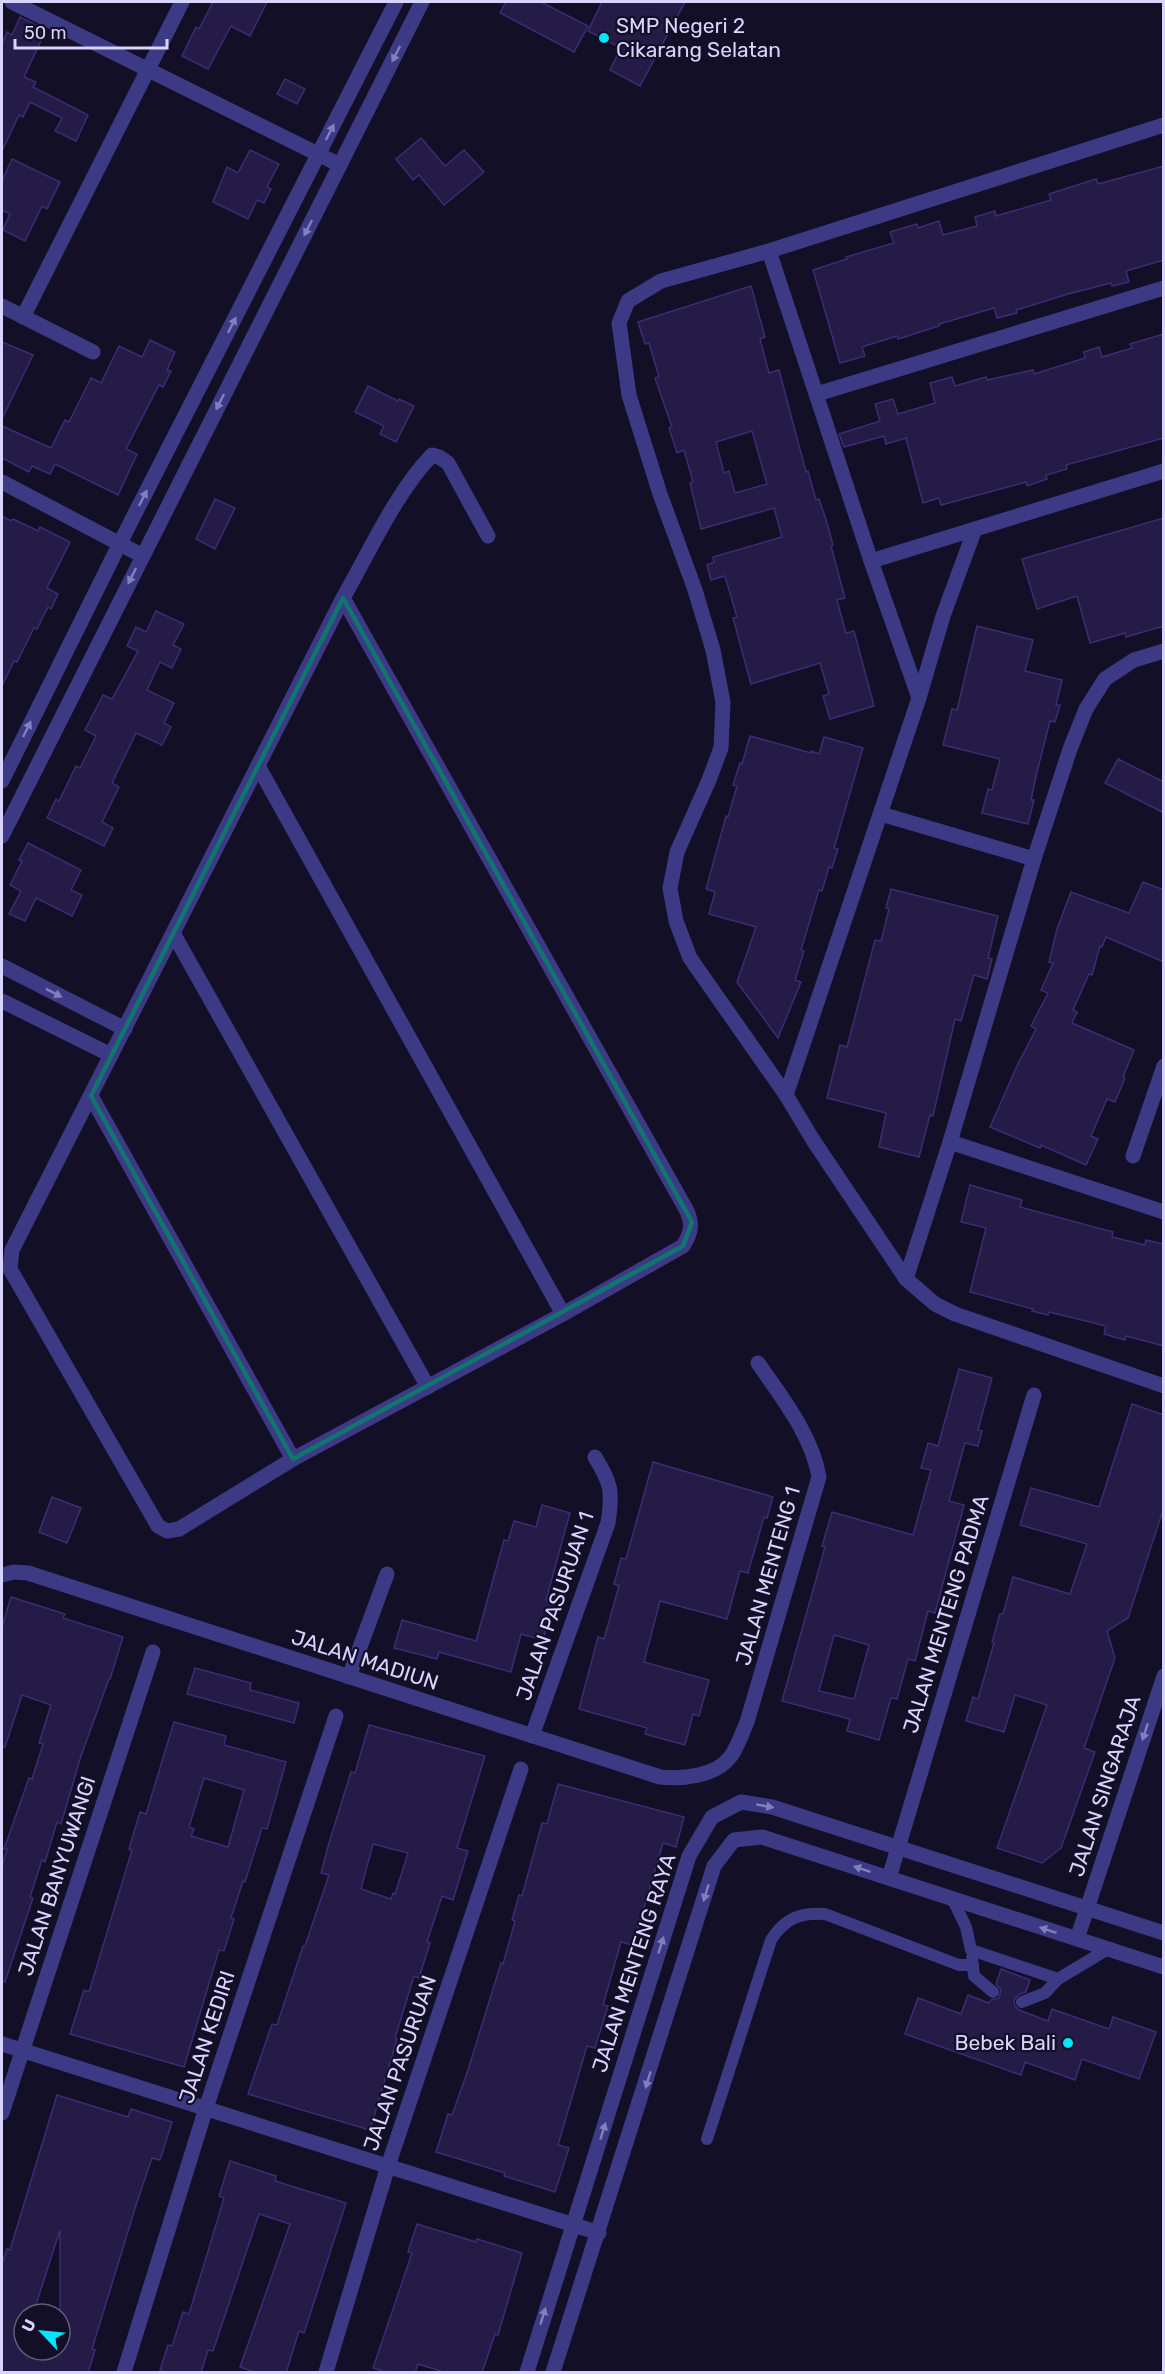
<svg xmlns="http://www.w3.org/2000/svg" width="1165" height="2374" font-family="Rubik,sans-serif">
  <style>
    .building { fill: #241b47; stroke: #3b2d73; stroke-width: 1.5; fill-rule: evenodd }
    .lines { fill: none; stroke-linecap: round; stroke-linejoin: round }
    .service { stroke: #3d3a85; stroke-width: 12 }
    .minor { stroke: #3d3a85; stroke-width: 15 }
    .oneway { fill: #837fbc }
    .marked { fill: none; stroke: #0f766e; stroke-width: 4.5; stroke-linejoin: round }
    .poi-dot { fill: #00e5ff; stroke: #130f26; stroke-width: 2 }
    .labels { text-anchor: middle; stroke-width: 4.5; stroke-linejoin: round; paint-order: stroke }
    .poi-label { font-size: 21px; fill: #d9d4ff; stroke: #130f26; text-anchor: start }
    .street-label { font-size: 21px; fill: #d9d4ff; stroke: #130f26 }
  </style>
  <rect width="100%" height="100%" fill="#130f26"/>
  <!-- building -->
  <g class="building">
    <path d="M 213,2 L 267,2 L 250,36 L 231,26 L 208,69 L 182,56 L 196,27 L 199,29 Z"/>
    <path d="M 506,2 L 541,2 L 588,26 L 574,52 L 500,13 Z"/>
    <path d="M 602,2 L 685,2 L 640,86 L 610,70 L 621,48 L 588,31 Z"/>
    <path d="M 20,17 L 46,30 L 24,77 L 36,82 L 33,87 L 88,115 L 76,141 L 55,131 L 62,118 L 30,102 L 23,117 L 19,115 L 2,151 L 2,44 L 7,32 L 12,35 Z"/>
    <path d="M 285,79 L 305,89 L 297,104 L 277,94 Z"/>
    <path d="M 421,138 L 445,166 L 464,150 L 484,172 L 444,205 L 419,175 L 413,180 L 396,159 Z"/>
    <path d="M 250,150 L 279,164 L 267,187 L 271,189 L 264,203 L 257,200 L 248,219 L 213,202 L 227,167 L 238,173 Z"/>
    <path d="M 12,159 L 60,182 L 47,209 L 42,206 L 25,241 L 3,230 L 10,214 L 2,210 L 2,181 Z"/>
    <path d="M 1164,166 L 1164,260 L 1126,271 L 1129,282 L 1112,286 L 1111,283 L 1068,294 L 1016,310 L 1017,313 L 997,318 L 994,308 L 939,324 L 939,326 L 898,339 L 897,336 L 862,347 L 865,356 L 840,363 L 813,270 L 847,259 L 846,257 L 894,243 L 890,232 L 917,224 L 918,228 L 939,221 L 943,235 L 977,226 L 975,217 L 995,211 L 996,216 L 1051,200 L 1049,194 L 1096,179 L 1098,184 Z"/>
    <path d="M 751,286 L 765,337 L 760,339 L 769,373 L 779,370 L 806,472 L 808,471 L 816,500 L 819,499 L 827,523 L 833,545 L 831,546 L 845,598 L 837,600 L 846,633 L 854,631 L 874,706 L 830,719 L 823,696 L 829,694 L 820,663 L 751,684 L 733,618 L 737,617 L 725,576 L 711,580 L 707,565 L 714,562 L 713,557 L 782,537 L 774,508 L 701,529 L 690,483 L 693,482 L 684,450 L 677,453 L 669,428 L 672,427 L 655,378 L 659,377 L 649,343 L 645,344 L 638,322 ZM 752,431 L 767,484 L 735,493 L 729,471 L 724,473 L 716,442 Z"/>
    <path d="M 1164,334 L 1164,438 L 1066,465 L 1067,469 L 1046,475 L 1047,479 L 1027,486 L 1026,482 L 941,505 L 939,498 L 923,503 L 906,438 L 886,444 L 884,436 L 844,447 L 839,434 L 880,421 L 875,404 L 893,399 L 898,414 L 935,403 L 930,383 L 952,377 L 955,386 L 986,377 L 987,380 L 1033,370 L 1034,374 L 1085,358 L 1084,352 L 1099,347 L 1102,357 L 1132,348 L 1130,344 Z"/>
    <path d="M 150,340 L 175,352 L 167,370 L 171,371 L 163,387 L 159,385 L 126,449 L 137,454 L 118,495 L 55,464 L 50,474 L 32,466 L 29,472 L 2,458 L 2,426 L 51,448 L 65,420 L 69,422 L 91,378 L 101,383 L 119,346 L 142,357 Z"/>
    <path d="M 2,342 L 33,355 L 2,419 Z"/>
    <path d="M 368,386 L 398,401 L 399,399 L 414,406 L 396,442 L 380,434 L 384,426 L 355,412 Z"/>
    <path d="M 215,499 L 235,508 L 215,549 L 196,539 Z"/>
    <path d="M 2,516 L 11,521 L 13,519 L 38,531 L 40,527 L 70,542 L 47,588 L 58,594 L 51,609 L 48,607 L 37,629 L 34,628 L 17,662 L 14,661 L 2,686 Z"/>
    <path d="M 1164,518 L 1164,626 L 1126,637 L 1125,633 L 1090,643 L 1077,596 L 1037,609 L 1022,559 Z"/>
    <path d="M 156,611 L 184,624 L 173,645 L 181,649 L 172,668 L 160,662 L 147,690 L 174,703 L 164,723 L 171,727 L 162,745 L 136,733 L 112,783 L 119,787 L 102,822 L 113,828 L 104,846 L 47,818 L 56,799 L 59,801 L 76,766 L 80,768 L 96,736 L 85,730 L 103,695 L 112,699 L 138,651 L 127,646 L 136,627 L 146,632 Z"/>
    <path d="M 977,626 L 1033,640 L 1025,671 L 1062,680 L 1056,705 L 1060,705 L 1055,722 L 1050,721 L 1037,772 L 1031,800 L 1034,800 L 1028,824 L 982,813 L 988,789 L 992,790 L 1000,759 L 943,745 L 952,709 L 957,710 Z"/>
    <path d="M 750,736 L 811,753 L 811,751 L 819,754 L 824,737 L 863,748 L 834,848 L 838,849 L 832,868 L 829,867 L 822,891 L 819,890 L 801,950 L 804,951 L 795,980 L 801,982 L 778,1038 L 737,982 L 756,927 L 709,914 L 715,892 L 706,889 L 726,816 L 728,817 L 737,786 L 733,785 L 740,763 L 742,764 Z"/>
    <path d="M 1118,759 L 1164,782 L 1164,813 L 1105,783 Z"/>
    <path d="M 28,843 L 81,870 L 71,890 L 82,895 L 72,916 L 36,898 L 25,921 L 9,914 L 21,891 L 10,885 L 22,861 L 19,860 Z"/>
    <path d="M 1143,882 L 1164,890 L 1164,962 L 1106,937 L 1102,947 L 1100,946 L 1092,975 L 1089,974 L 1073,1010 L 1077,1012 L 1072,1023 L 1134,1050 L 1123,1077 L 1125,1078 L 1115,1102 L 1107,1099 L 1091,1136 L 1098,1139 L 1086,1165 L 1041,1145 L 1040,1148 L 990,1127 L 1016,1068 L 1036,1029 L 1031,1026 L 1048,993 L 1041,990 L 1053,963 L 1049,962 L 1057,929 L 1071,892 L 1129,913 Z"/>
    <path d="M 891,889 L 998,916 L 988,958 L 992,959 L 987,979 L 974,975 L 961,1021 L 955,1019 L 933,1116 L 930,1115 L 919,1157 L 879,1147 L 886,1113 L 827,1098 L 840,1045 L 847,1047 L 875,940 L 881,941 L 889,909 L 886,908 Z"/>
    <path d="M 970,1185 L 1022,1200 L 1020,1207 L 1113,1232 L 1112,1237 L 1145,1245 L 1146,1240 L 1164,1244 L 1164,1346 L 1126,1336 L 1125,1340 L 1104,1334 L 1106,1326 L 1049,1312 L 1048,1315 L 1032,1311 L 1033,1309 L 970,1292 L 986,1228 L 961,1222 Z"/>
    <path d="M 959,1369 L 992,1378 L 978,1430 L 982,1431 L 978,1446 L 965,1443 L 949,1501 L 964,1505 L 935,1613 L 928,1611 L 915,1661 L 908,1659 L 897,1699 L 891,1698 L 879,1740 L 847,1731 L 850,1719 L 782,1701 L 825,1547 L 822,1546 L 832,1512 L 913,1535 L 931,1470 L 921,1468 L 928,1443 L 938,1446 ZM 834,1635 L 869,1645 L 854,1699 L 819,1691 Z"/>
    <path d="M 1132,1404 L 1164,1415 L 1164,1507 L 1128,1618 L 1107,1631 L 1115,1658 L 1084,1748 L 1095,1752 L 1061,1848 L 1042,1863 L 997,1848 L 1047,1705 L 1015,1695 L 1004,1732 L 966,1721 L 973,1697 L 978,1699 L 994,1643 L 992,1642 L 1000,1614 L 1003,1614 L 1013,1577 L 1070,1594 L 1087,1544 L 1020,1525 L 1031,1488 L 1099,1507 Z"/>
    <path d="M 653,1462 L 773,1497 L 767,1518 L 764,1517 L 748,1573 L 740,1571 L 727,1619 L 660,1601 L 644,1662 L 709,1680 L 699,1716 L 693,1714 L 685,1745 L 645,1734 L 647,1728 L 579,1709 L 598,1637 L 604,1639 L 619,1586 L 614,1584 L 621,1558 L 626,1559 Z"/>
    <path d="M 52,1497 L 81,1508 L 67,1543 L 39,1532 Z"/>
    <path d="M 542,1505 L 570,1513 L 546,1600 L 554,1602 L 543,1640 L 521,1634 L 511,1672 L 439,1652 L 437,1659 L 394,1648 L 402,1620 L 476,1641 L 504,1540 L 508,1541 L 514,1521 L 536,1527 Z"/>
    <path d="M 11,1597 L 65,1614 L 63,1618 L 123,1637 L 110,1679 L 109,1679 L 81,1756 L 61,1824 L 57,1822 L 45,1862 L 42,1860 L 30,1897 L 33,1898 L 5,1982 L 2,1981 L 2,1866 L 7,1849 L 4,1849 L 29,1778 L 32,1779 L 43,1744 L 39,1743 L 51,1705 L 22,1695 L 5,1747 L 2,1747 L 2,1627 Z"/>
    <path d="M 195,1668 L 251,1683 L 250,1690 L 299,1703 L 294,1723 L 187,1694 Z"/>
    <path d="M 174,1722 L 226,1736 L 224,1745 L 286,1762 L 267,1829 L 262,1828 L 245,1882 L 243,1881 L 231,1918 L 234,1919 L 224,1951 L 219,1950 L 184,2067 L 70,2034 L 84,1990 L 89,1992 L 132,1850 L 129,1849 L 140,1812 L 146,1814 ZM 204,1778 L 244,1790 L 228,1847 L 191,1836 L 194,1829 L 189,1827 Z"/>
    <path d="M 369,1725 L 485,1756 L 457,1848 L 468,1851 L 453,1900 L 442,1896 L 427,1942 L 430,1943 L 419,1978 L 414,1976 L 395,2038 L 397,2039 L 370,2130 L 248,2094 L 272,2024 L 277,2025 L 303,1946 L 305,1946 L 329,1875 L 321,1873 L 329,1843 L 351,1772 L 355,1773 ZM 373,1844 L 408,1853 L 395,1894 L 393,1893 L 391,1899 L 361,1889 Z"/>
    <path d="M 558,1784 L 684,1817 L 676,1847 L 663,1843 L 633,1945 L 621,1942 L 603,2005 L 608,2006 L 595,2048 L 587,2046 L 558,2145 L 569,2148 L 555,2192 L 504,2176 L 505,2173 L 436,2152 L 448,2114 L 452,2115 L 468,2070 L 501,1963 L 503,1964 L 515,1921 L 512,1920 L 519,1895 L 522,1896 L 542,1823 L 547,1824 Z"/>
    <path d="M 1001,1969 L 1030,1980 L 1026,1992 L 1018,1995 L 1014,2000 L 1015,2006 L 1019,2010 L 1048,2021 L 1052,2009 L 1109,2029 L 1113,2017 L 1156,2032 L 1139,2079 L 1082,2059 L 1075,2080 L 1025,2062 L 1021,2075 L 905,2034 L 918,1998 L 961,2014 L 968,1995 L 989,2003 L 991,2000 L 999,1998 L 1001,1990 L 996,1984 Z"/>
    <path d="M 57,2095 L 128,2117 L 131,2109 L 172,2122 L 160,2160 L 152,2158 L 137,2202 L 92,2349 L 95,2350 L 88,2373 L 2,2373 L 2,2264 L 7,2249 L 10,2250 ZM 60,2230 L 60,2350 L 24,2350 L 24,2314 L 33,2314 Z"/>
    <path d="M 230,2161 L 276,2176 L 275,2181 L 346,2203 L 304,2333 L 299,2331 L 286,2373 L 258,2373 L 240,2367 L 290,2224 L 259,2214 L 213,2351 L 208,2350 L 201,2373 L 169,2373 L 160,2370 L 168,2345 L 172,2346 L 183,2312 L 189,2314 L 224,2198 L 219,2196 Z"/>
    <path d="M 417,2224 L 476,2242 L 477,2239 L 522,2253 L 498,2335 L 495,2334 L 482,2373 L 447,2373 L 418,2364 L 415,2373 L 389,2373 L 373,2368 L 412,2253 L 408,2252 Z"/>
  </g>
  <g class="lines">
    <!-- service -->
    <g class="service">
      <path d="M 952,1898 L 966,1927 L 971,1950 L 1058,1979 L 1108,1949"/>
      <path d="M 972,1958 L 974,1976 L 993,1992"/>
      <path d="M 1022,2002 L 1045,1993 L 1058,1979"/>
      <path d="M 707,2139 L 771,1940 C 784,1919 800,1912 825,1914 L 959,1965 L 973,1965"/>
    </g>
    <!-- minor -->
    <g class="minor">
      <path d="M 12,2 L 340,165"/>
      <path d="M 1164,125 L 769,251 L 661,281 L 628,301 L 619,323 L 629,395 L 660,494 L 695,590 L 713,650 L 723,702 L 721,748 L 709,780 L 677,852 L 670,888 L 676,921 L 690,958 L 786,1095 L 813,1140 L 906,1279 L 935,1304 L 955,1314 L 1164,1386"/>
      <path d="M 769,251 L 871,561 L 919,698"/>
      <path d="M 2,306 L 93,352"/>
      <path d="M 23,317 L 182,2"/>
      <path d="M 817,394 L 1164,288"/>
      <path d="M 2,482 L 143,556"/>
      <path d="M 871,561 L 1164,471"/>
      <path d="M 343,598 L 687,1211 C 693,1225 691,1233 683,1246 L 563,1314 L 293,1459 L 179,1529 L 167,1531 L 158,1526 L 10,1269 L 12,1250 L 343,598 C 369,553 396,492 432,455 L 439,457 L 448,463 L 488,536"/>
      <path d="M 258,766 L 563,1314"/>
      <path d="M 2,781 L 120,543 L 396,2"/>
      <path d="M 881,814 L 1034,859"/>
      <path d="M 2,836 L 422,2"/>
      <path d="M 173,933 L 428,1387"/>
      <path d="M 2,966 L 125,1029"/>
      <path d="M 2,1001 L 111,1055"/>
      <path d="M 786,1095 L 919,698 L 943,616 L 975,529"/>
      <path d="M 91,1096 L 293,1459"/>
      <path d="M 950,1142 L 1164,1212"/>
      <path d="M 1133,1156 L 1164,1066"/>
      <path d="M 906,1279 L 950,1142 L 1034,859 L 1070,749 L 1086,709 L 1105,679 L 1134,660 L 1164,651"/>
      <path d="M 2,1575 L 14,1572 L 28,1573 L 660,1777 C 682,1779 716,1777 731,1756 C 738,1746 742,1733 747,1722 L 819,1477 C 812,1435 782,1398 758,1363"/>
      <path d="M 349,1677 L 387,1574"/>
      <path d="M 532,1736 L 608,1523 C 613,1491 611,1483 595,1457"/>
      <path d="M 889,1878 L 1034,1395"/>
      <path d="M 1077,1939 L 1164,1676"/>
      <path d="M 2,2044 L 599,2233"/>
      <path d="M 2,2113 L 153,1652"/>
      <path d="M 124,2372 L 206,2108 L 336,1716"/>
      <path d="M 326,2372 L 388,2166 L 521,1769"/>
      <path d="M 527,2372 L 689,1856 L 712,1817 L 741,1802 L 772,1807 L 1164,1933"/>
      <path d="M 553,2372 L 714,1866 L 734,1840 L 762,1837 L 1164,1967"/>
    </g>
  </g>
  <!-- one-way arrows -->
  <defs><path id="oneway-solid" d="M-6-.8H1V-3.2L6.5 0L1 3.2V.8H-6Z" transform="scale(1.5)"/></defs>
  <g class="oneway">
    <use href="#oneway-solid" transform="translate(396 54) rotate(117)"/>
    <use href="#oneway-solid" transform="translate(330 132) rotate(-63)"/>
    <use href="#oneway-solid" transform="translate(308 228) rotate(117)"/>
    <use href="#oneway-solid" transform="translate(232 325) rotate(-63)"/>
    <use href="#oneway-solid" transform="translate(220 402) rotate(117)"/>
    <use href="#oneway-solid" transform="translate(143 498) rotate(-63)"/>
    <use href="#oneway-solid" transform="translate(132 576) rotate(117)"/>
    <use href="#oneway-solid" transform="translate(27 729) rotate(-64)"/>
    <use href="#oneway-solid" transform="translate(54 993) rotate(27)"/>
    <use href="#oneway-solid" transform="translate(1145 1732) rotate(108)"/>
    <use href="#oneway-solid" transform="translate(765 1806) rotate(10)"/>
    <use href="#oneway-solid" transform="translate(862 1869) rotate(-162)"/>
    <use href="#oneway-solid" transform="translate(706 1893) rotate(107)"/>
    <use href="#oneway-solid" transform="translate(1048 1930) rotate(-162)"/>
    <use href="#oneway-solid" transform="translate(661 1945) rotate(-73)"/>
    <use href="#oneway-solid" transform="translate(648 2080) rotate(107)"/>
    <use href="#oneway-solid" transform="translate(603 2131) rotate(-73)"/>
    <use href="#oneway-solid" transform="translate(543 2316) rotate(-73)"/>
  </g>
  <!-- marked area -->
  <path class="marked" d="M 343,598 L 692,1222 L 683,1246 L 293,1459 L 91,1096 Z"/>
  <!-- markers -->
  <g class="poi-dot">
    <circle cx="604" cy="38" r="6"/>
    <circle cx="1068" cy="2043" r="6"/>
  </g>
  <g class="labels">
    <!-- poi labels -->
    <g class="poi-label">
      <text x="616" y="33">SMP Negeri 2<tspan x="616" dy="24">Cikarang Selatan</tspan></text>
      <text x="1056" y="2050" text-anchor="end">Bebek Bali</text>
    </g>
    <!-- street labels -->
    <g class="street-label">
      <text transform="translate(768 1576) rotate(-74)" y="7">JALAN MENTENG 1</text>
      <text transform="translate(555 1606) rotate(-71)" y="7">JALAN PASURUAN 1</text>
      <text transform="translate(946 1614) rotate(-73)" y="7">JALAN MENTENG PADMA</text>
      <text transform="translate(365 1660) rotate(18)" y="7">JALAN MADIUN</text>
      <text transform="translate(1105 1786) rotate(-72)" y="7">JALAN SINGARAJA</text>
      <text transform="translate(57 1876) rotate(-72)" y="7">JALAN BANYUWANGI</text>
      <text transform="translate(634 1963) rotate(-72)" y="7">JALAN MENTENG RAYA</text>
      <text transform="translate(207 2037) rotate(-72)" y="7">JALAN KEDIRI</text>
      <text transform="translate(400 2063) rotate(-71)" y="7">JALAN PASURUAN</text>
    </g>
  </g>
  <!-- border -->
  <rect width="1165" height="2374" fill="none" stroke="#d9d4ff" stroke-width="6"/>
  <!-- north arrow -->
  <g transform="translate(42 2332) rotate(296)"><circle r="28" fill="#130f26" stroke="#625e7d" stroke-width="1.5"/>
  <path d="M0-4.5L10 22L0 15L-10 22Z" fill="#00e5ff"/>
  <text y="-9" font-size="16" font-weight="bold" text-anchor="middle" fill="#d9d4ff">U</text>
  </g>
  <!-- scale -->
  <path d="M15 39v9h152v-9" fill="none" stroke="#d9d4ff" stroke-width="3"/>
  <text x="24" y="39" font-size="18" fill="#d9d4ff" stroke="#130f26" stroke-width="4.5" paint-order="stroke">50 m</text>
</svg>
